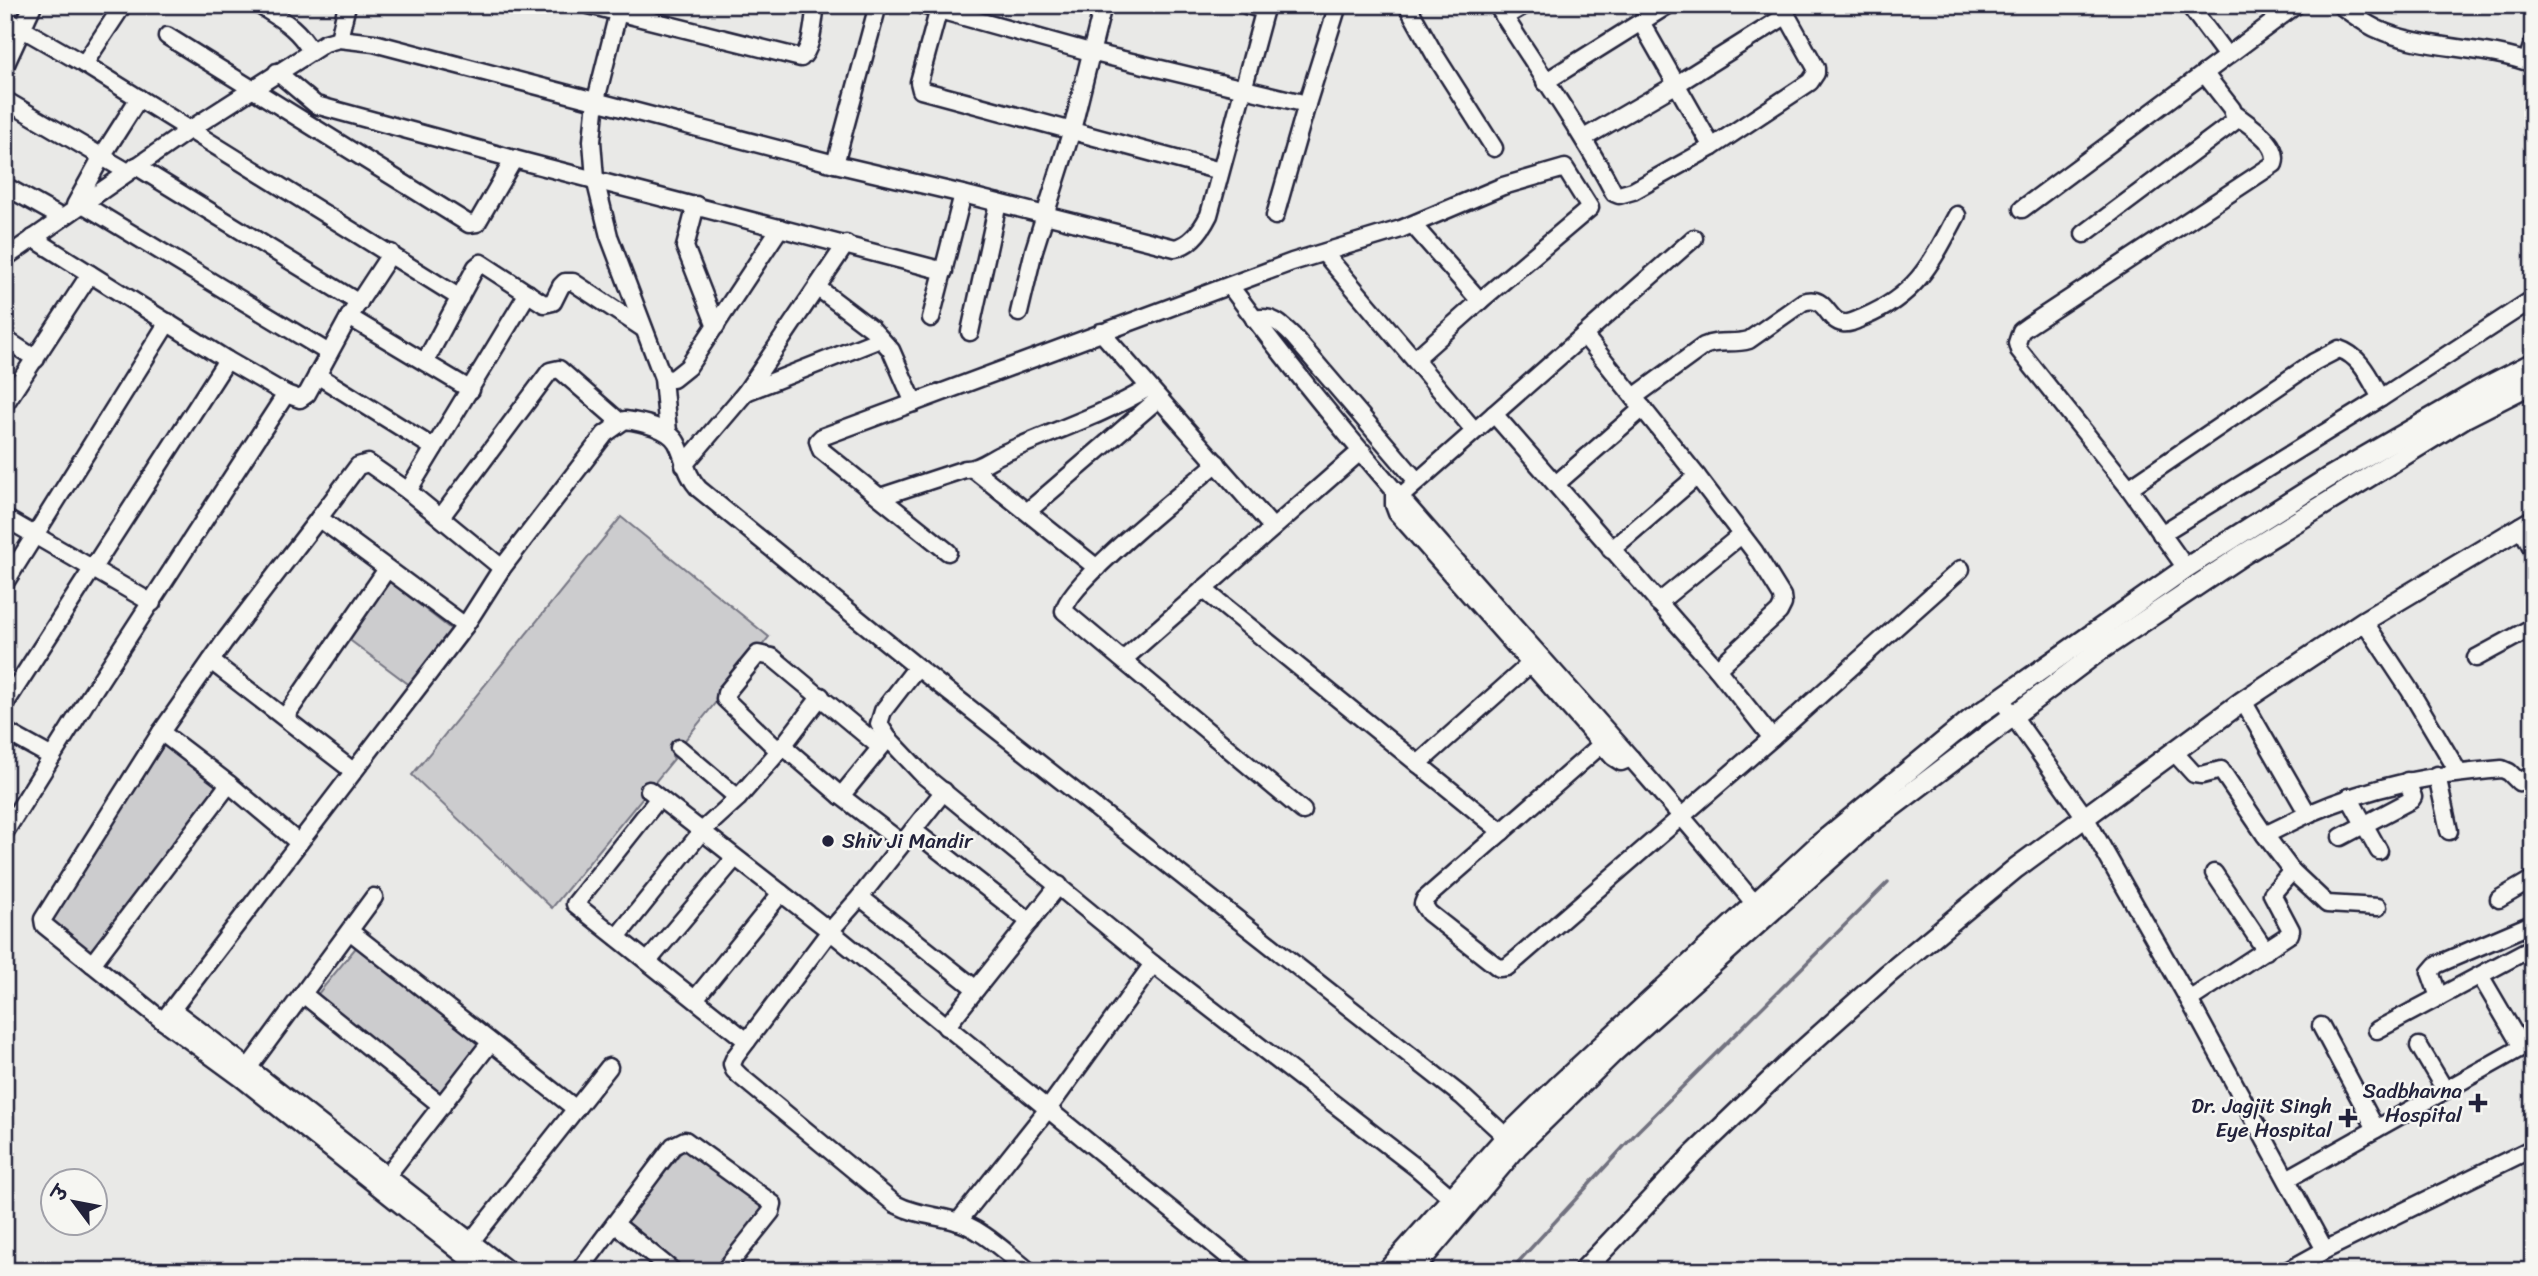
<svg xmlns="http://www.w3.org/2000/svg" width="2538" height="1276" font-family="Sriracha,'Playpen Sans Deva',sans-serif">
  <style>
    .green { fill: #ccccce; stroke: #777784; stroke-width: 2 }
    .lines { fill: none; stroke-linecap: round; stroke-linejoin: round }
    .stream { stroke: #71717f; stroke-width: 3.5 }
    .minor-casing { stroke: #22223b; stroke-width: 21 }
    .major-casing { stroke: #22223b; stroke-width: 24 }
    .minor { stroke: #f6f6f2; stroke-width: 16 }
    .major { stroke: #f6f6f2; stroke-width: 19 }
    .poi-dot { fill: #22223b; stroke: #f6f6f2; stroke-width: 2.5 }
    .labels { text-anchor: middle; stroke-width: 5; stroke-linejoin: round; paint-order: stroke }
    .poi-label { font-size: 21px; fill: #22223b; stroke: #f6f6f2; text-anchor: end }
  </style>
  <rect width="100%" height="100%" fill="#e9e9e7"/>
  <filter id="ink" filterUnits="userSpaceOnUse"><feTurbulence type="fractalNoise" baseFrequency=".0143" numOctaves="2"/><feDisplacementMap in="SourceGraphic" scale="14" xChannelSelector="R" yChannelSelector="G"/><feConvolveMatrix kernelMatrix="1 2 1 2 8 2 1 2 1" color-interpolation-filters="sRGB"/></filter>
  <g filter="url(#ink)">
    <!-- green -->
    <g class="green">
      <path d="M 621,517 L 769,637 L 672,756 L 674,759 L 552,908 L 412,775 Z"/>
      <path d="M 390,582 L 453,631 L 411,686 L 347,638 Z"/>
      <path d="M 164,744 L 220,788 L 91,954 L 51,921 Z"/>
      <path d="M 358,945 L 482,1044 L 442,1094 L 317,995 Z"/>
      <path d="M 687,1145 L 766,1209 L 716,1271 L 683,1271 L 624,1223 Z"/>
    </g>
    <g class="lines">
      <!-- stream -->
      <path class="stream" d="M 1510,1271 L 1638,1131 L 1888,882"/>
      <defs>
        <g id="minor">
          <path d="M 259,5 C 282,20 297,27 311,51"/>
          <path d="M 589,5 L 801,58 C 813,48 813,21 816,5"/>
          <path d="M 620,5 L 596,100 L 592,141 L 595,179 L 609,236 L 663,378 L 668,432"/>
          <path d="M 921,5 L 1090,52 L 1307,104 L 1338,5"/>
          <path d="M 940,5 L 919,82 L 921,90 L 1220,171"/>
          <path d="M 1246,5 L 1265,10"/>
          <path d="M 1407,5 L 1435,55 L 1494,148"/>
          <path d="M 1497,5 C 1536,68 1580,128 1614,193 L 1619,195 L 1633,191 L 1712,147 L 1810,82 L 1816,73 L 1816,68 L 1781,5"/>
          <path d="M 2189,5 L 2227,56"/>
          <path d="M 2340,5 C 2352,14 2364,23 2377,29 C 2422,50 2483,45 2533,64"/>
          <path d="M 1504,17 L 1525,5"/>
          <path d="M 5,19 L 84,64 L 460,298"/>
          <path d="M 1641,22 L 1712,147"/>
          <path d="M 167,36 L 469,224 L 477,223 L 514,159"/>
          <path d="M 339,39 L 347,5"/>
          <path d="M 2527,61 L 2533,43"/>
          <path d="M 84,64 L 123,5"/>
          <path d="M 5,66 L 33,5"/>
          <path d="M 277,72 L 316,105 L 514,159 L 944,271"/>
          <path d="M 1545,82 L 1668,5"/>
          <path d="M 5,100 L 128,172"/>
          <path d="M 1584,138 L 1677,84 L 1787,15"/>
          <path d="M 835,164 L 878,5"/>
          <path d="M 136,166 L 359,303"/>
          <path d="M 5,186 L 62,218"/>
          <path d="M 81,203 L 329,353"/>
          <path d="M 75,205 L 102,156 L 139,98"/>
          <path d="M 696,205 L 685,247 L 716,326"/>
          <path d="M 2022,209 L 2296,5"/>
          <path d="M 1275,216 L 1307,104"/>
          <path d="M 1413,225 L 1480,301"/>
          <path d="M 2084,234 L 2235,121 L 2232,109 L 2204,73"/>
          <path d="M 33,238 L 227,360 L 286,394 L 300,399 L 307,394 L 349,317 L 391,253"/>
          <path d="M 1324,253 L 1474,430"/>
          <path d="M 5,258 L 189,130 L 325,43 L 339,39 L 374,43 L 835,164 L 963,194 L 1175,248 C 1191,245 1202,229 1209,215 L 1266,5"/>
          <path d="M 1230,286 C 1393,507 1590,700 1762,913"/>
          <path d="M 818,288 L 872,329 L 891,350 L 914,403"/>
          <path d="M 1019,313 L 1034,250 L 1072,130 L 1103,5"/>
          <path d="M 349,317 L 471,390"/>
          <path d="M 931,318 L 963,194"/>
          <path d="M 1254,319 C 1272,315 1281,324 1293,336 L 1417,481"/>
          <path d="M 970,332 L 998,203"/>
          <path d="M 1101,332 L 1273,528"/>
          <path d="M 1584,335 L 1697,476 L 1754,551 L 1782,596 L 1783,604 L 1779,612 L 1717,669"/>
          <path d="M 5,339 L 36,359"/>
          <path d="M 425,362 L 476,267 L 481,263 L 544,304 L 553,302 L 561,286 L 565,282 L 573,282 L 644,329"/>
          <path d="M 317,375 L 434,448"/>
          <path d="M 663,378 L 673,379 L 688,367 L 780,228"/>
          <path d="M 746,392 L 880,339"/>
          <path d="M 1634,397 L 1704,346 C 1719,339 1733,345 1749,340 L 1803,302 C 1827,294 1826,321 1843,323 C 1850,324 1857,320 1864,317 C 1917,295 1932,262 1957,215"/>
          <path d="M 5,404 L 90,274"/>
          <path d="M 1494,414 L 1717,669 L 1772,738"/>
          <path d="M 1217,463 C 1190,487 1068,582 1064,611 L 1303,811"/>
          <path d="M 684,465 L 746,392 L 846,244"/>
          <path d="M 973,469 L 1097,568"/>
          <path d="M 1556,484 L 1643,408"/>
          <path d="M 2129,488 L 2314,362 L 2339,349 C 2361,356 2370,379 2381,398"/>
          <path d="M 1394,490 L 1394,505 L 1397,513 L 1613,757 L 1621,762 L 1631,758"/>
          <path d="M 408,491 L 528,293"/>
          <path d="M 880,497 L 965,469 C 979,470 991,458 1004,453 C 1053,431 1103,415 1148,388"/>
          <path d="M 1400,497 L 1694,238"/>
          <path d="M 1028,511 L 1158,399"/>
          <path d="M 441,517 L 550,371 L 559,369 L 620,422"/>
          <path d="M 5,518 L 152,603"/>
          <path d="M 319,518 L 358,466 L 368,463 L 408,491 L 502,568"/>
          <path d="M 2520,526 L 2533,550"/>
          <path d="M 2161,534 L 2381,398 L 2533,299"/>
          <path d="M 1611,550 L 1697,476"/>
          <path d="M 948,552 L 821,450 L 818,441 L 822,437 L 1292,262 L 1401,229 L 1503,186 L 1565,168 L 1590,208 L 1480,301 L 1415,359"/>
          <path d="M 2186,568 L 2129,488 L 2019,350 L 2017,343 L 2021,331 L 2028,326 L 2274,164 C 2281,144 2249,125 2235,114"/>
          <path d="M 5,583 L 168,322"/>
          <path d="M 1203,589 L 1502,832"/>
          <path d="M 1658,603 L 1741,535"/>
          <path d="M 2364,621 L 2409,689 L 2459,773"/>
          <path d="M 465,626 L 319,518 L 224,642 L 161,732 L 43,919 L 44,925 L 163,1021 L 241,1078 L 484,1271"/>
          <path d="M 2476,658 L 2533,627"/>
          <path d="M 1124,659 L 1354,457 L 1363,452"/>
          <path d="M 211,661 L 353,771"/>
          <path d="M 917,667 L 883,711 L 879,724 L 888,738 L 923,775 L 1153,964 L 1417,1168 L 1459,1204"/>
          <path d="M 2001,699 L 2085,817 L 2189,1000 L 2325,1250"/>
          <path d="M 2243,701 L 2308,814 C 2375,785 2430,775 2502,769 L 2509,772 L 2519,782 L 2533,775"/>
          <path d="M 5,704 L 227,360"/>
          <path d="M 285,717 L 387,569"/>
          <path d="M 5,731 L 52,757"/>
          <path d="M 161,732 L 229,784 L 299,843"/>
          <path d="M 1602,744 L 1425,899 L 1423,904 L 1429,913 L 1499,968 L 1507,967 L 1517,959 L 1772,738 L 1961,569"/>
          <path d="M 783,746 L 841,796 L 902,843"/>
          <path d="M 679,748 L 738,798"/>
          <path d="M 779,751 L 725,699 L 726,693 L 758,654 L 772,657 L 880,747"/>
          <path d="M 2174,752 L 2194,774 L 2202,775 L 2221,770 L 2265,835 L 2308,814"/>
          <path d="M 1418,764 L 1530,664"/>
          <path d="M 2437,775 L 2449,831"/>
          <path d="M 649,790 L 830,931 L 1246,1271"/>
          <path d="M 944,791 L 860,897 L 830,931 L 735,1057 L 732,1064 L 734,1070 L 740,1076 L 895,1204 C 914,1214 932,1215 952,1220 C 981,1227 1006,1253 1029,1271"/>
          <path d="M 841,796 L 886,741"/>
          <path d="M 2349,797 L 2379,851"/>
          <path d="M 659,798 L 575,904 L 747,1041"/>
          <path d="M 913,830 L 1030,922"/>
          <path d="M 5,832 L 88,699 L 286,394"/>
          <path d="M 2265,835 L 2292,871 L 2327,904 L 2378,907"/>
          <path d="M 2341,837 L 2411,800 L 2413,797 L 2407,781"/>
          <path d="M 2214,873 L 2266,951"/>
          <path d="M 860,897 L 976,989"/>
          <path d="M 2499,899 L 2533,879"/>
          <path d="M 351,932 L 576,1109"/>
          <path d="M 617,937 L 702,831 L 738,798 L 779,751 L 821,696"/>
          <path d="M 648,961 L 735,858"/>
          <path d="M 92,964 L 229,784"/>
          <path d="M 2481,977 L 2522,1047"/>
          <path d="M 303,994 L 442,1106"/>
          <path d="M 2439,997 L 2430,972 L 2436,965 L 2527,926"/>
          <path d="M 695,999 L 781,893"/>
          <path d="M 2189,1000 L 2290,934 L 2291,930 L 2272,894 L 2292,871"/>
          <path d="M 173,1010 L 249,1068 L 509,1271"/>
          <path d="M 163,1021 L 465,626 L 502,568 L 605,434 L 625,420 C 641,422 669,428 677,443 C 685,459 686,475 699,489 L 917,667 L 1463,1097 L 1513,1143"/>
          <path d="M 2321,1026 L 2376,1129"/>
          <path d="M 946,1027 L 1059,885"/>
          <path d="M 2377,1030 L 2533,947"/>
          <path d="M 2419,1046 L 2445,1090"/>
          <path d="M 243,1075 L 374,897"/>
          <path d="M 2287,1179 L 2533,1041"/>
          <path d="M 382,1182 L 490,1043"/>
          <path d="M 958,1222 L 1048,1109 L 1153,964"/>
          <path d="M 615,1224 L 673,1271"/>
          <path d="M 465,1249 L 609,1067"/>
          <path d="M 579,1271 L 673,1146 L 685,1140 L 773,1204 L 771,1212 L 724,1271"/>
          <path d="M 2287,1271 L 2325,1250 L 2533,1148"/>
        </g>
        <g id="major">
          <path d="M 1387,1271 L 1506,1137 L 1557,1087 L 1817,846 L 1970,720 L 2186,568 L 2328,478 L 2482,389 L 2533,363"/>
          <path d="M 1412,1271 L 1517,1147 L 1614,1052 L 1867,826 L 2099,651 L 2244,554 L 2466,417 L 2533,383"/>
          <path d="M 1583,1271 L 1693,1155 L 1794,1058 L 1888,974 L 2016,868 L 2243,701 L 2364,621 L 2533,520"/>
        </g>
      </defs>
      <!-- minor casing -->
      <use href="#minor" class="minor-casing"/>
      <!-- major casing -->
      <use href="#major" class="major-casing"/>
      <!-- minor -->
      <use href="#minor" class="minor"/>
      <!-- major -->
      <use href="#major" class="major"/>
    </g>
  </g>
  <!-- markers -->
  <g class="poi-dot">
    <circle cx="828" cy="841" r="7"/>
    <path d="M2474.5 1092.5h7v7h7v7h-7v7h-7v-7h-7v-7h7z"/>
    <path d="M2344.5 1107.5h7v7h7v7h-7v7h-7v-7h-7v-7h7z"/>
  </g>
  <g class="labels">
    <!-- poi labels -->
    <g class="poi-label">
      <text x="842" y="848" text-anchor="start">Shiv Ji Mandir</text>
      <text x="2462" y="1098">Sadbhavna<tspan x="2462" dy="24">Hospital</tspan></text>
      <text x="2332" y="1113">Dr. Jagjit Singh<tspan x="2332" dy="24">Eye Hospital</tspan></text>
    </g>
  </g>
  <!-- margin -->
  <rect width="2538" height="1276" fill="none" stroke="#f6f6f2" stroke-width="28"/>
  <rect x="14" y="14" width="2510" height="1248" fill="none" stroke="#22223b" stroke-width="2.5" filter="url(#ink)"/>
  <!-- north arrow -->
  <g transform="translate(74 1202) rotate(302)"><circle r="33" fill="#f6f6f2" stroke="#a1a1a9" stroke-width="2"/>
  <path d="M0-5L12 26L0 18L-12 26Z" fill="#22223b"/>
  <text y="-10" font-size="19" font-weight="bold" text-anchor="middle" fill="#22223b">उ</text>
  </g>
</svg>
